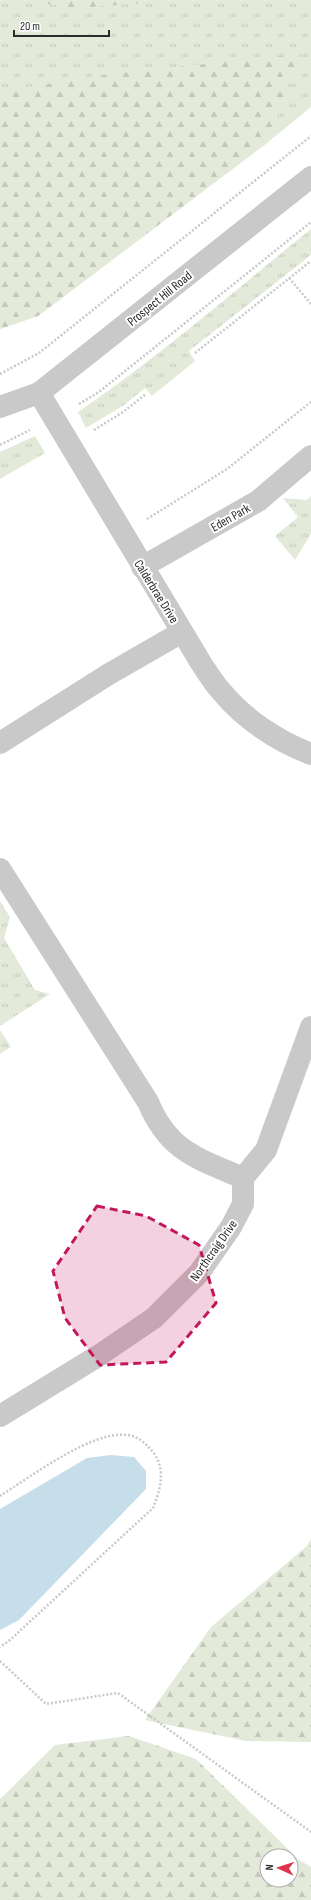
<svg xmlns="http://www.w3.org/2000/svg" width="311" height="1900" font-family="'Sofia Sans Condensed',sans-serif">
  <style>
    .grass { fill: url(#grass-tufts) }
    .forest { fill: url(#forest-firs); fill-rule: evenodd }
    .water { fill: #c6dee9 }
    .lines { fill: none; stroke-linecap: round; stroke-linejoin: round }
    .path { stroke: #c9c9c9; stroke-width: 2.5; stroke-dasharray: 2 2; stroke-linecap: butt }
    .street { stroke: #c9c9c9; stroke-width: 22 }
    .marked { fill: #c2185b; fill-opacity: 0.2; stroke: #c2185b; stroke-width: 3; stroke-dasharray: 8 5; stroke-linejoin: round }
    .labels { text-anchor: middle; stroke-width: 4; stroke-linejoin: round; paint-order: stroke }
    .street-label { font-size: 13px; fill: #2c2c2c; stroke: #fff }
  </style>
  <defs>
    <pattern id="grass-tufts" width="24" height="20" patternUnits="userSpaceOnUse"><rect width="24" height="20" fill="#e4eada"/><path d="M3 7l-1-3M5 7V3M7 7l1-3M15 17l-1-3M17 17v-4M19 17l1-3" fill="none" stroke="#c4c9bb"/></pattern>
    <pattern id="forest-firs" width="22" height="20" patternUnits="userSpaceOnUse"><rect width="22" height="20" fill="#e4eada"/><path d="M5 1l3.5 6h-7zM16 11l3.5 6h-7z" fill="#c4c9bb"/></pattern>
  </defs>
  <rect width="100%" height="100%" fill="#fff"/>
  <!-- grass -->
  <g class="grass">
    <path d="M 0,0 L 311,0 L 311,107 L 267,143 L 38,316 L 0,329 Z"/>
    <path d="M 311,229 L 311,255 L 189,351 L 195,361 L 152,396 L 145,388 L 124,405 L 86,428 L 78,412 C 160,356 234,291 311,229 Z"/>
    <path d="M 35,436 L 45,453 L 0,479 L 0,452 Z"/>
    <path d="M 311,496 L 311,534 L 295,560 L 275,536 L 298,517 L 283,498 L 307,500 Z"/>
    <path d="M 0,901 L 10,917 L 4,938 L 35,990 L 50,994 L 0,1026 Z"/>
    <path d="M 0,1030 L 11,1047 L 0,1054 Z"/>
  </g>
  <!-- forest -->
  <g class="forest">
    <path d="M 21,0 L 186,0 L 77,8 Z"/>
    <path d="M 301,54 L 267,143 L 38,316 L 0,329 L 0,92 L 101,75 Z"/>
    <path d="M 311,1538 L 311,1742 L 246,1741 L 145,1720 L 211,1627 L 307,1546 Z"/>
    <path d="M 129,1736 L 196,1759 L 298,1859 L 311,1867 L 311,1900 L 0,1900 L 0,1799 L 55,1745 ZM 267,1856 L 291,1856 L 291,1880 L 267,1880 Z"/>
  </g>
  <!-- water -->
  <path class="water" d="M 111,1455 L 134,1457 L 146,1471 L 146,1489 L 19,1620 L 0,1630 L 0,1509 L 87,1458 Z"/>
  <g class="lines">
    <!-- path -->
    <g class="path">
      <path d="M 289,278 L 311,304"/>
      <path d="M 195,353 L 311,261"/>
      <path d="M 0,374 L 39,353 L 311,136"/>
      <path d="M 79,404 L 99,392 L 311,222"/>
      <path d="M 94,430 L 123,412 L 146,394"/>
      <path d="M 0,445 L 30,430"/>
      <path d="M 147,519 L 227,469 L 311,402"/>
      <path d="M 0,1496 C 30,1477 93,1430 127,1435 C 138,1436 145,1443 152,1451 C 167,1468 160,1491 153,1508 L 10,1640 L 0,1647"/>
      <path d="M 0,1661 L 46,1704 L 118,1693 L 311,1832"/>
    </g>
    <!-- street -->
    <g class="street">
      <path d="M 39,393 L 201,663 C 207,672 213,682 221,691 C 244,719 277,741 311,754"/>
      <path d="M 0,407 L 39,393 L 311,177"/>
      <path d="M 142,567 L 258,501 L 311,456"/>
      <path d="M 0,743 L 109,674 L 182,632"/>
      <path d="M 0,869 L 148,1102 C 169,1152 197,1158 243,1178"/>
      <path d="M 0,1416 L 98,1356 L 154,1318 L 199,1273 L 231,1227 L 243,1204 L 243,1178 L 266,1150 L 311,1027"/>
    </g>
  </g>
  <!-- marked area -->
  <path class="marked" d="M 97,1206 L 146,1216 L 199,1245 L 216,1303 L 166,1362 L 100,1365 L 65,1318 L 53,1271 Z"/>
  <g class="labels">
    <!-- street labels -->
    <g class="street-label">
      <text transform="translate(159 298) rotate(-39)" y="5">Prospect Hill Road</text>
      <text transform="translate(230 517) rotate(-30)" y="5">Eden Park</text>
      <text transform="translate(157 591) rotate(58)" y="5">Calderbrae Drive</text>
      <text transform="translate(213 1250) rotate(-55)" y="5">Northcraig Drive</text>
    </g>
  </g>
  <!-- north arrow -->
  <g transform="translate(279 1868) rotate(273)"><circle r="19" fill="#ffffff" stroke="#ababab"/>
  <path d="M0-3L7 15L0 10L-7 15Z" fill="#de344e"/>
  <text y="-6" font-size="11" font-weight="bold" text-anchor="middle" fill="#2c2c2c">N</text>
  </g>
  <!-- scale -->
  <path d="M14 30v6h95v-6" fill="none" stroke="#2c2c2c" stroke-width="2"/>
  <text x="20" y="30" font-size="12" fill="#2c2c2c" stroke="#ffffff" stroke-width="3" paint-order="stroke">20 m</text>
</svg>
